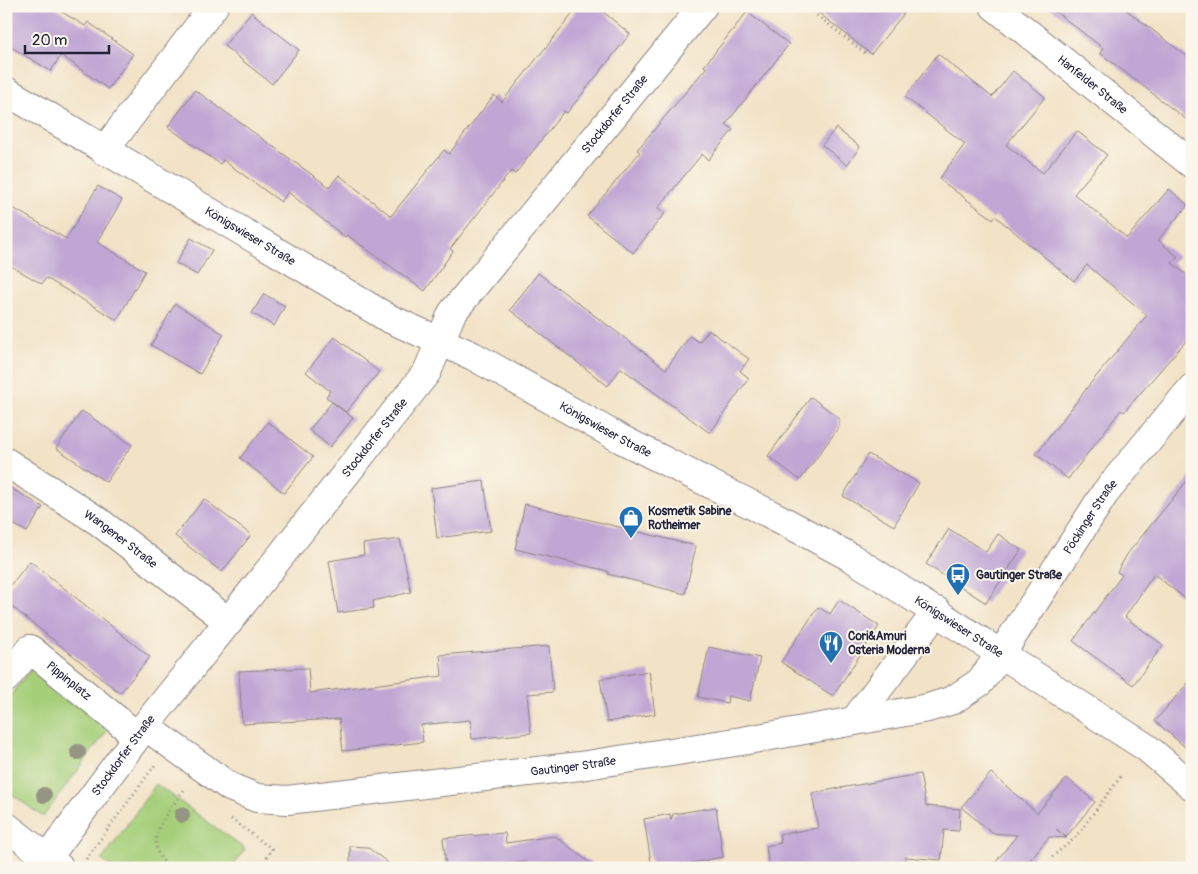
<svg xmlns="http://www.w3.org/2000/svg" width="1198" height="874" font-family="Pangolin,sans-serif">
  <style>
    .green { fill: #a6cf7a; stroke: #64785a }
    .building { fill: #c0a6d4 }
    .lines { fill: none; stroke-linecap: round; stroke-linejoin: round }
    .minor-casing { stroke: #8a8280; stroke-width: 30 }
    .path { stroke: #8a8280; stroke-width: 3; stroke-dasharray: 1 4; stroke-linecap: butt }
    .minor { stroke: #fff; stroke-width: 28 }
    .tree { fill: #969584 }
    .labels { text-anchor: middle; stroke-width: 4; stroke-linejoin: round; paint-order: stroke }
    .street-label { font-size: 12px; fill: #22223b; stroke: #fbf7ec }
    .poi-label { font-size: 12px; font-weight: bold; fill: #22223b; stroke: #fbf7ec; text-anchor: start }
  </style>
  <rect width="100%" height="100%" fill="#fbf7ec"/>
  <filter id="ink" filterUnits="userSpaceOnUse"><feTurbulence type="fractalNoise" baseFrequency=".02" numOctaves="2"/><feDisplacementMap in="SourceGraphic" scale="10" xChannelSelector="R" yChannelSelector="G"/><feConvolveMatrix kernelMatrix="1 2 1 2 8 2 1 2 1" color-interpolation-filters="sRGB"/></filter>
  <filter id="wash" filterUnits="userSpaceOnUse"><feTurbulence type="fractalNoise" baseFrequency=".0096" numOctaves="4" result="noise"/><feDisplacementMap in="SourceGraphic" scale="20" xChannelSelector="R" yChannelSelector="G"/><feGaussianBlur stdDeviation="1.12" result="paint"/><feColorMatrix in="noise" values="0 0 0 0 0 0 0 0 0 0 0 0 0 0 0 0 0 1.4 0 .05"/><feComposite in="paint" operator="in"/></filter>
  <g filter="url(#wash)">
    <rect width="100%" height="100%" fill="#f2e2c6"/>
    <!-- green -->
    <g class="green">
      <path d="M 34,665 L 110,727 L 43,817 L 6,790 L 6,701 Z"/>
      <path d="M 156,784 L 245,849 L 232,868 L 112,868 L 102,860 Z"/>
    </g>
    <g id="blocks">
      <!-- building -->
      <g class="building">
        <path d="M 6,6 L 52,6 L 85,26 L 88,22 L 133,54 L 108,89 L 61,55 L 51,71 L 6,44 Z"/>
        <path d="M 579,6 L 596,6 L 630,34 L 567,113 L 564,111 L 515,174 L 511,171 L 450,249 L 453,251 L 425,291 L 347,235 L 345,237 L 288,192 L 281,202 L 223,160 L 220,164 L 168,127 L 195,90 L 329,187 L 339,175 L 391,216 L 444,150 L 449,154 L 494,95 L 502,102 Z"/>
        <path d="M 810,6 L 910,6 L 871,54 Z"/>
        <path d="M 1048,6 L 1121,6 L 1192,60 L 1192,124 L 1100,53 L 1103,48 Z"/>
        <path d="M 251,12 L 299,50 L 272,84 L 224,46 Z"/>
        <path d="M 747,12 L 789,44 L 726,124 L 733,130 L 708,160 L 702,154 L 658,208 L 665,213 L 633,253 L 587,216 L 640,152 L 637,150 L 706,68 L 704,66 Z"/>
        <path d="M 938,54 L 992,97 L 1013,71 L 1045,97 L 1006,145 L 1043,173 L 1077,131 L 1107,155 L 1074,194 L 1127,238 L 1169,189 L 1188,205 L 1158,240 L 1178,257 L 1172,263 L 1192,279 L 1192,334 L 1124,412 L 1121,410 L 1068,479 L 1036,454 L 1090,384 L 1147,315 L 1087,265 L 1074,281 L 995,216 L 993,219 L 939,179 L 965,144 L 905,97 Z"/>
        <path d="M 836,128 L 860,147 L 847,165 L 822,145 Z"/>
        <path d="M 98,186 L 122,200 L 97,242 L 145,271 L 117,320 L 46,278 L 42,284 L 6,263 L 6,204 L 66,239 Z"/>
        <path d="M 191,238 L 212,250 L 197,275 L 176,263 Z"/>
        <path d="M 538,273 L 666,369 L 690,336 L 699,342 L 709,330 L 749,359 L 740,371 L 749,378 L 710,433 L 621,368 L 608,386 L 510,310 Z"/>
        <path d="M 264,294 L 285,306 L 274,326 L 252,313 Z"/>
        <path d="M 175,304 L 224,334 L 200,374 L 151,345 Z"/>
        <path d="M 335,337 L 379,372 L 346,412 L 326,397 L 330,391 L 306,372 Z"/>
        <path d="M 811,397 L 839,418 L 839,427 L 800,480 L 768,456 Z"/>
        <path d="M 332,402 L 353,418 L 330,447 L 309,430 Z"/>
        <path d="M 82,411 L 132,445 L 106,482 L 56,448 Z"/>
        <path d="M 268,422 L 313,457 L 284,493 L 240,458 Z"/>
        <path d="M 868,454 L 919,483 L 894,526 L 843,496 Z"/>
        <path d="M 1192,475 L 1192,604 L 1154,574 L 1125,617 L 1163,645 L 1133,685 L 1073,641 L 1122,575 L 1117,572 L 1128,553 Z"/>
        <path d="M 484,481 L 491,531 L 437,538 L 431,488 Z"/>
        <path d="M 6,485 L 43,507 L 27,532 L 6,520 Z"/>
        <path d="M 204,499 L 251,535 L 222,572 L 175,536 Z"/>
        <path d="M 525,504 L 696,546 L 685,594 L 608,574 L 608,571 L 515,549 Z"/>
        <path d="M 949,529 L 986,552 L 998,534 L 1021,550 L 986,603 L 926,564 Z"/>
        <path d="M 400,539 L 411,592 L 373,601 L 374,608 L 338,613 L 329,561 L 364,555 L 363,544 Z"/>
        <path d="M 30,561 L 150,657 L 120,693 L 6,602 L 6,591 Z"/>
        <path d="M 839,600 L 879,626 L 833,696 L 781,662 L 818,607 L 830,614 Z"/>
        <path d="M 549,646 L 553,692 L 527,694 L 531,733 L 472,739 L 470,720 L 421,725 L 423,742 L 343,751 L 339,719 L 242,724 L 239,671 L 308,668 L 310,693 L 442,676 L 440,655 Z"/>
        <path d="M 709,647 L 760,658 L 750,701 L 728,696 L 727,703 L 698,697 Z"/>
        <path d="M 649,671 L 655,714 L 607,722 L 600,679 Z"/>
        <path d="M 1192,678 L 1192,753 L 1155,721 Z"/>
        <path d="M 991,773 L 1037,813 L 1067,778 L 1095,802 L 1066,837 L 1056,829 L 1067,838 L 1049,837 L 1023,868 L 991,868 L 1017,835 L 992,833 L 961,807 Z"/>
        <path d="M 920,774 L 926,806 L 960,809 L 959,831 L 944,830 L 941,860 L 905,857 L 907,868 L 769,868 L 766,846 L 781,843 L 779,834 L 818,828 L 812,793 Z"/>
        <path d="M 716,807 L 723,857 L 666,868 L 652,868 L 644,819 L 670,814 L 671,820 L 673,814 Z"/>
        <path d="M 505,833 L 506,843 L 555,836 L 597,868 L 527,868 L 526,862 L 446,868 L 443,838 Z"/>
        <path d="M 350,846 L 367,847 L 395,868 L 350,868 Z"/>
      </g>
    </g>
  </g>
  <g filter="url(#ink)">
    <use href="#blocks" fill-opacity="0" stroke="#8a8280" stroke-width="1"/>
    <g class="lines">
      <defs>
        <g id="minor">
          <path id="s1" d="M 994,6 L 1192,164"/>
          <path id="s2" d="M 6,91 L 388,318 L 473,356 L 621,439 L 780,519 L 852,558 L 1147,748 L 1192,786"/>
          <path d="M 104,151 L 214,6"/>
          <path id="s3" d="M 6,462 L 98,521 L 229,622"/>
          <path id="s4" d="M 6,678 L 30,649 L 137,736"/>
          <path d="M 854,721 L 937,611"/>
          <path id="s5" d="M 145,726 L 230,787 L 257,798 L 287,800 L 580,766 L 742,741 L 928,708 L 953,700 L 980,682 L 1001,654 L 1105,493 L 1192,388"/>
          <path d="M 6,826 L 60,868"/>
          <path id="s6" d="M 40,868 L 145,726 L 427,372 L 452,313 L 703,6"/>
        </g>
      </defs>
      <!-- minor casing -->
      <use href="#minor" class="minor-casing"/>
      <!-- path -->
      <g class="path">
        <path d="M 805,6 L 865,53"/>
        <path d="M 231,819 L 272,849 L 259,868"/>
        <path d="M 1052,857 L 1075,838 L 1122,775"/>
        <path d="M 86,859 L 155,765"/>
        <path d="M 171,868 C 137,843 168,814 185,788"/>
      </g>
      <!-- minor -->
      <use href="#minor" class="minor"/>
    </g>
    <!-- trees -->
    <g class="tree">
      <circle cx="78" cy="752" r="8"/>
      <circle cx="44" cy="795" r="8"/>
      <circle cx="182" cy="815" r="8"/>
    </g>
  </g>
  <!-- icons -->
  <defs>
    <symbol id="shop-pin" viewBox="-11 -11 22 30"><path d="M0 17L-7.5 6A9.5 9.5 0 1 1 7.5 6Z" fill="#1f6fb2" stroke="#fbf7ec"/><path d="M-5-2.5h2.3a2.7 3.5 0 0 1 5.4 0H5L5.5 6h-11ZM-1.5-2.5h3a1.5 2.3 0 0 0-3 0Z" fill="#fff"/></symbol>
    <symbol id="bus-pin" viewBox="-11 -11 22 30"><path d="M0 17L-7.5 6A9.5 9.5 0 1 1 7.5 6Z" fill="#1f6fb2" stroke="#fbf7ec"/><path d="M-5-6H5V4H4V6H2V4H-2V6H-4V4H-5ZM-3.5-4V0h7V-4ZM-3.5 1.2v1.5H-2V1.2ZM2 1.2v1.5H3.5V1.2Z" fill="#fff"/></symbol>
    <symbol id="restaurant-pin" viewBox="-11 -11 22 30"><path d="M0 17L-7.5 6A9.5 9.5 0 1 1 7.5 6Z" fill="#1f6fb2" stroke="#fbf7ec"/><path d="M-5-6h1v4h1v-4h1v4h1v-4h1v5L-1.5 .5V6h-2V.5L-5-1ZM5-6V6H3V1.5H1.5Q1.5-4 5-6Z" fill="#fff"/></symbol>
  </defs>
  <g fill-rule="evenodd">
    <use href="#shop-pin" x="617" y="504" width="28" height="38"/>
    <use href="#bus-pin" x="944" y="561" width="28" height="38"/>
    <use href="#restaurant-pin" x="817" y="629" width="28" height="38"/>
  </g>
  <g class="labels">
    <!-- street labels -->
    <g class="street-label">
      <text dy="4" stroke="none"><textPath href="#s1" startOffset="126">Hanfelder Straße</textPath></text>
      <text dy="4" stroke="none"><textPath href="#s6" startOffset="950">Stockdorfer Straße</textPath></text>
      <text dy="4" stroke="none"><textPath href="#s2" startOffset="284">Königswieser Straße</textPath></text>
      <text dy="4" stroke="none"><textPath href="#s2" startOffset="689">Königswieser Straße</textPath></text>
      <text dy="4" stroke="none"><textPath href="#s6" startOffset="545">Stockdorfer Straße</textPath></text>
      <text dy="4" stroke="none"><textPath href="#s5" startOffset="1069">Pöckinger Straße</textPath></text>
      <text dy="4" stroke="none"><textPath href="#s3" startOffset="138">Wangener Straße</textPath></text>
      <text dy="4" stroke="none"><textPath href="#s2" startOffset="1094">Königswieser Straße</textPath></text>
      <text dy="4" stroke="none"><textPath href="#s4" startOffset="88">Pippinplatz</textPath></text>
      <text dy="4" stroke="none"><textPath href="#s6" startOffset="140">Stockdorfer Straße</textPath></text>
      <text dy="4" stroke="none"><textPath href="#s5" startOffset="452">Gautinger Straße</textPath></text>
    </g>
    <!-- poi labels -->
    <g class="poi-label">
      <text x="648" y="515">Kosmetik Sabine<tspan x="648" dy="14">Rotheimer</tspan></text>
      <text x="976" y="579">Gautinger Straße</text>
      <text x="848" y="640">Cori&amp;Amuri<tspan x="848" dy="14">Osteria Moderna</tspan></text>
    </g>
  </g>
  <!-- margin -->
  <rect width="1198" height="874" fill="none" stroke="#fbf7ec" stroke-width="25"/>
  <!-- scale -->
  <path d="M25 45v8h84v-8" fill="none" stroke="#22223b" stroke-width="2.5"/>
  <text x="32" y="45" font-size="15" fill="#22223b" stroke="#fbf7ec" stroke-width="4" paint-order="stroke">20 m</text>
</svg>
